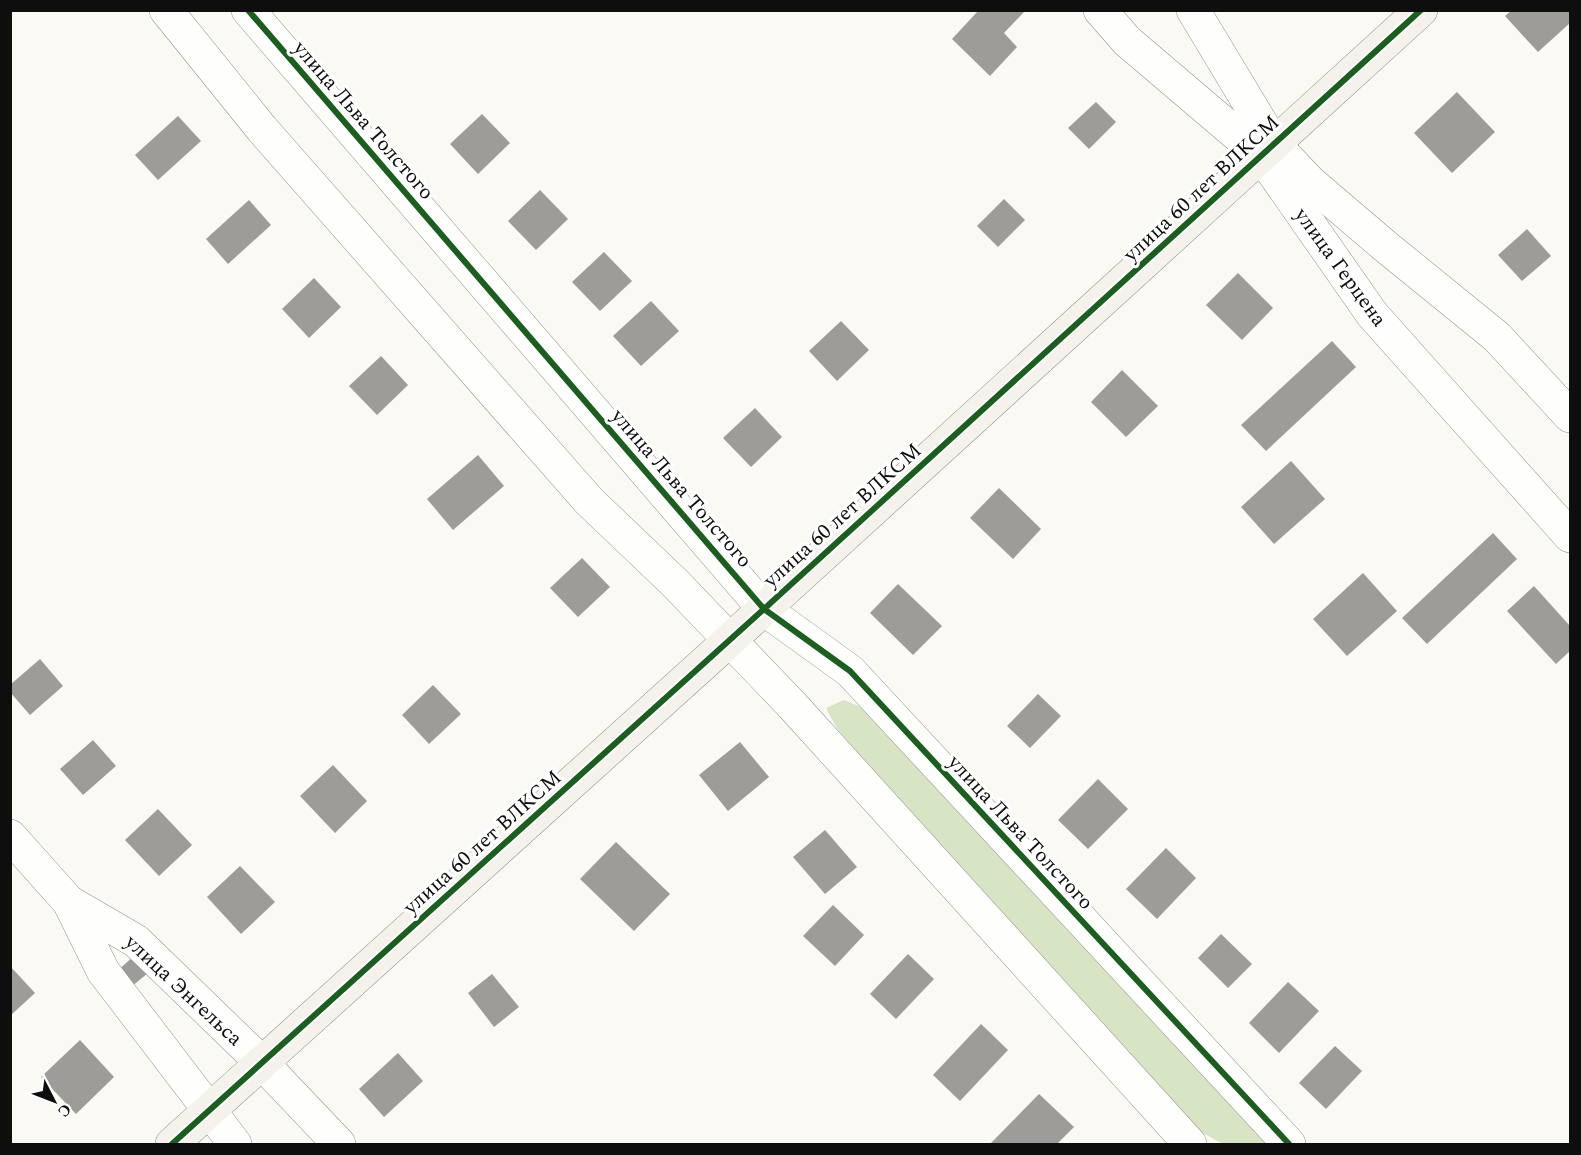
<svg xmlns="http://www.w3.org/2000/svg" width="1581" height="1155" font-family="Spectral,serif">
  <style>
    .forest { fill: #d7e5c4 }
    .building { fill: #9e9c99 }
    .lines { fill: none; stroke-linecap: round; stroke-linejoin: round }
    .street-casing { stroke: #949492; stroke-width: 34 }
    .secondary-casing { stroke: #8b8a88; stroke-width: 34 }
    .street { stroke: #fefefd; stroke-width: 33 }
    .secondary { stroke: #f4f2eb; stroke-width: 33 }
    .cycleway-casing { stroke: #fff; stroke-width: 10 }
    .cycleway { stroke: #1b5e20; stroke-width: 6 }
    .labels { text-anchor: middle; stroke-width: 6; stroke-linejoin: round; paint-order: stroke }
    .street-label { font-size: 21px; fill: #0e0e0e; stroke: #fff }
  </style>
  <rect width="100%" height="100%" fill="#faf9f4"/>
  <!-- forest -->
  <path class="forest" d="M 844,700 L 878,714 L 1278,1144 L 1223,1144 L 1201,1132 L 930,840 L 836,727 L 826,708 Z"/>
  <!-- building -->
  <g class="building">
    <path d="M 979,10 L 1022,10 L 1024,12 L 1004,33 L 1017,47 L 990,76 L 952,39 Z"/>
    <path d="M 1512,10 L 1569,10 L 1570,23 L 1538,52 L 1505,16 Z"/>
    <path d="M 1457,92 L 1495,132 L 1452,173 L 1414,133 Z"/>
    <path d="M 1096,102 L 1116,122 L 1089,149 L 1068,128 Z"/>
    <path d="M 482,114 L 510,143 L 478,174 L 450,144 Z"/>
    <path d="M 178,116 L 201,141 L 158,180 L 135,155 Z"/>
    <path d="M 540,190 L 568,219 L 536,250 L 508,221 Z"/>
    <path d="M 1004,199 L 1025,220 L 998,247 L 977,226 Z"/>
    <path d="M 249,200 L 271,225 L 228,264 L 206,239 Z"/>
    <path d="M 1527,229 L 1551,256 L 1522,281 L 1498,255 Z"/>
    <path d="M 604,252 L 632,281 L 600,311 L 572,282 Z"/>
    <path d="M 1238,273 L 1273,308 L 1242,340 L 1206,305 Z"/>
    <path d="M 314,278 L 341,307 L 309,338 L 282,309 Z"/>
    <path d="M 651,301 L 679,331 L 641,366 L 613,336 Z"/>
    <path d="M 841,321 L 869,350 L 837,381 L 809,351 Z"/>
    <path d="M 1332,341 L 1356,367 L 1266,451 L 1241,425 Z"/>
    <path d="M 381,356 L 408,385 L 377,415 L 349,386 Z"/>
    <path d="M 1122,370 L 1158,406 L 1126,437 L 1091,402 Z"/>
    <path d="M 755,408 L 782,437 L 751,467 L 723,438 Z"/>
    <path d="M 478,455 L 504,486 L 453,530 L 427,499 Z"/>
    <path d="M 1291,461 L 1325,499 L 1274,544 L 1241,507 Z"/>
    <path d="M 999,488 L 1041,529 L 1013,559 L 970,518 Z"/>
    <path d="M 1493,533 L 1517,559 L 1427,644 L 1402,618 Z"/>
    <path d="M 582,558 L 610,587 L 578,617 L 550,588 Z"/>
    <path d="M 1363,573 L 1397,611 L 1347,656 L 1313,619 Z"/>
    <path d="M 898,584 L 942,626 L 913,655 L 870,613 Z"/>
    <path d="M 1534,586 L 1570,626 L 1570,651 L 1556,664 L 1507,611 Z"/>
    <path d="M 40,659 L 63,686 L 30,715 L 10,692 L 10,685 Z"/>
    <path d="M 433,685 L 461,714 L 429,744 L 402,715 Z"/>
    <path d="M 1038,694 L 1061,716 L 1030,748 L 1007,726 Z"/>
    <path d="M 93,740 L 116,766 L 83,795 L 60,769 Z"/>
    <path d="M 740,742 L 769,777 L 728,811 L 699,775 Z"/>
    <path d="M 333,765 L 367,801 L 335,833 L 300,796 Z"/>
    <path d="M 1098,779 L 1128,809 L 1088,849 L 1058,820 Z"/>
    <path d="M 158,809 L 192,845 L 159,876 L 125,840 Z"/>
    <path d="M 825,830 L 857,867 L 825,894 L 793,857 Z"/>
    <path d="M 616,842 L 670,894 L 634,931 L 580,879 Z"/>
    <path d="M 1166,848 L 1196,878 L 1157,919 L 1126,889 Z"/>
    <path d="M 240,866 L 275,902 L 241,934 L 207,897 Z"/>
    <path d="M 833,905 L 864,935 L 835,966 L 803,936 Z"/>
    <path d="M 1221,934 L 1252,964 L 1228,988 L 1198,958 Z"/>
    <path d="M 908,954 L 934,979 L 896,1019 L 870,994 Z"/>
    <path d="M 134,956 L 148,973 L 131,987 L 117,971 Z"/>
    <path d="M 10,966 L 35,993 L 10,1016 Z"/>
    <path d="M 492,974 L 519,1007 L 494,1027 L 468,993 Z"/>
    <path d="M 1288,982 L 1319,1011 L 1279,1053 L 1249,1023 Z"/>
    <path d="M 981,1024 L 1008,1050 L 960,1101 L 933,1075 Z"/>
    <path d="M 80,1040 L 114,1077 L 76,1114 L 41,1077 Z"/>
    <path d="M 1335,1046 L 1362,1071 L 1326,1109 L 1299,1083 Z"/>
    <path d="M 398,1053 L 423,1081 L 384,1117 L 359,1089 Z"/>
    <path d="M 1039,1094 L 1074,1127 L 1057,1144 L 992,1144 L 991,1143 Z"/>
  </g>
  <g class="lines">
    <defs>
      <g id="street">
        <path d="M 166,10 L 262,129 L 589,501 L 675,583 L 792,705 L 1190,1144"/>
        <path d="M 248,10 L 764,609 L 850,671 L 1289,1144"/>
        <path d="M 1100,10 L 1127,41 L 1261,155 L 1372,314 L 1570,536"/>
        <path d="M 1193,10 L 1273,143 L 1310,182 L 1385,246 L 1497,337 L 1570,416"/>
        <path d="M 10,836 L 69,902 L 103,971 L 235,1144"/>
        <path d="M 69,902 L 136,941 L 262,1063 L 339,1144"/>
      </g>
      <path id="secondary" d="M 172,1144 L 764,609 L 1421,10"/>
    </defs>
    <!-- street casing -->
    <use href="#street" class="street-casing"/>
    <!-- secondary casing -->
    <use href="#secondary" class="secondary-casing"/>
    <!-- street -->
    <use href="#street" class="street"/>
    <!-- secondary -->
    <use href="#secondary" class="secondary"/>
    <defs>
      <g id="cycleway">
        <path d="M 248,10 L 764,609 L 850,671 L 1289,1144"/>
        <path d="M 172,1144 L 764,609 L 1421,10"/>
      </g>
    </defs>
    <!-- cycleway casing -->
    <use href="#cycleway" class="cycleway-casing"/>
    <!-- cycleway -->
    <use href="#cycleway" class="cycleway"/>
  </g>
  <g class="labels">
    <!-- street labels -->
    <g class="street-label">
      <text transform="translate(364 120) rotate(49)" y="7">улица Льва Толстого</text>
      <text transform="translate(1201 188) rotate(-43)" y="7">улица 60 лет ВЛКСМ</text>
      <text transform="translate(1341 267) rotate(54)" y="7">улица Герцена</text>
      <text transform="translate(682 488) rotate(49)" y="7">улица Льва Толстого</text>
      <text transform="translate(842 515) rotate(-42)" y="7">улица 60 лет ВЛКСМ</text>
      <text transform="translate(1021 832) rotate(47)" y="7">улица Льва Толстого</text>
      <text transform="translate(482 842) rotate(-42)" y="7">улица 60 лет ВЛКСМ</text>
      <text transform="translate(184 990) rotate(43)" y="7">улица Энгельса</text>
    </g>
  </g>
  <!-- border -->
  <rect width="1581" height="1155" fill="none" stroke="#0e0e0e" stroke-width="24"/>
  <!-- north arrow -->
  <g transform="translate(54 1101) rotate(132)" stroke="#ffffff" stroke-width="4.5" paint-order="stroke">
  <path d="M0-4.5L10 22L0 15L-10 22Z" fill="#0e0e0e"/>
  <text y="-9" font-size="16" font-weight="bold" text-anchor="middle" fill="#0e0e0e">С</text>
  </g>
</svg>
